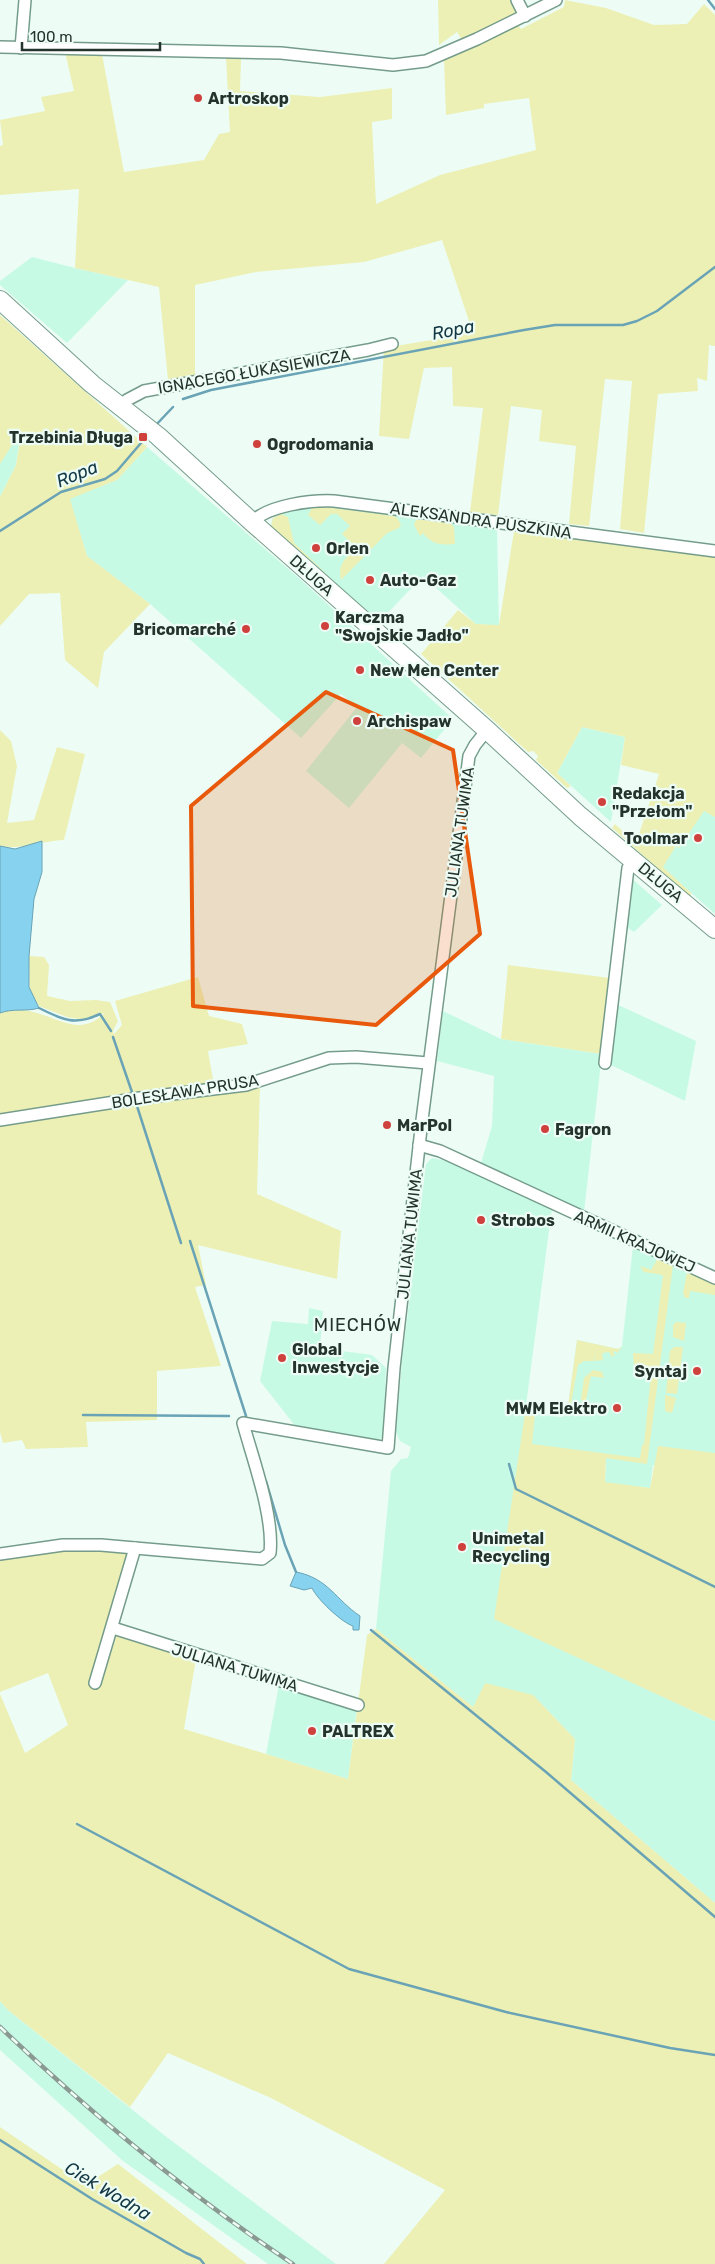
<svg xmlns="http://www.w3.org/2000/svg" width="715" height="2264" font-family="Rubik,sans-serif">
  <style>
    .built { fill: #c7fae5 }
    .green { fill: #ecf0b5 }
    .water { fill: #87d3ef; stroke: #69a3b5 }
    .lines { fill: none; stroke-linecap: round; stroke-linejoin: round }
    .stream { stroke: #69a3b5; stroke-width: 2.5 }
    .street-casing { stroke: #759c8b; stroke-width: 14 }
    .primary-casing { stroke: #759c8b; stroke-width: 20 }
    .street { stroke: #fff; stroke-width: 11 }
    .primary { stroke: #fff; stroke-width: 18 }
    .rail-casing { stroke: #8a9a93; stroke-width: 4.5 }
    .rail { stroke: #edfdf6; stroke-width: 2.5; stroke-dasharray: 8; stroke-linecap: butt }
    .marked { fill: #e8590c; fill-opacity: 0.2; stroke: #e8590c; stroke-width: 4; stroke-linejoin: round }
    .poi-dot { fill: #cf413c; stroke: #edfdf6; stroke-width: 2 }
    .labels { text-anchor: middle; stroke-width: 4.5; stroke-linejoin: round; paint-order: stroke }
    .poi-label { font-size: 16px; font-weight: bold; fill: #24342d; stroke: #edfdf6; text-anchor: start }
    .street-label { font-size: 16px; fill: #24342d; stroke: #edfdf6 }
    .water-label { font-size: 18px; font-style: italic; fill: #143844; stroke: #edfdf6 }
    .neighbourhood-label { font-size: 18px; letter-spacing: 1px; fill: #24342d; stroke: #edfdf6 }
  </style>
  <rect width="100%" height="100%" fill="#edfdf6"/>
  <!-- built -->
  <g class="built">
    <path d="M 32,257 L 75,268 L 128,280 L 67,343 L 0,285 L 0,281 Z"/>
    <path d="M 0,397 L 23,419 L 16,465 L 0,497 Z"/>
    <path d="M 147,447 L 301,580 L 453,719 L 421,758 L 402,743 L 349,808 L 306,771 L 357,707 L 341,694 L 301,738 L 150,604 L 87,556 L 69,498 L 117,480 Z"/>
    <path d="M 312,504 L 334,505 L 497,528 L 499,626 L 476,624 L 423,576 L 379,622 L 271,526 L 272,520 L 275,516 Z"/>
    <path d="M 582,727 L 625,737 L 611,822 L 557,773 Z"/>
    <path d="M 715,782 L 715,914 L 661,866 Z"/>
    <path d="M 630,877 L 662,905 L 634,932 L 625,926 Z"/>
    <path d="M 614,1003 L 696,1041 L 685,1101 L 609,1064 Z"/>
    <path d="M 443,1011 L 501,1039 L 602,1054 L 584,1212 L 481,1163 L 492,1126 L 494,1076 L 437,1061 Z"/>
    <path d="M 432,1158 L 452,1162 L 552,1208 L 525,1413 L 562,1417 L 567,1414 L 577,1340 L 618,1349 L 622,1346 L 633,1246 L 715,1285 L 715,1474 L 653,1465 L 650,1488 L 605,1483 L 606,1458 L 495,1619 L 715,1721 L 715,1903 L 571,1780 L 575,1739 L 533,1695 L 473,1707 L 376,1629 L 391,1471 L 401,1459 L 408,1458 L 411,1447 L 400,1441 L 396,1432 L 402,1361 L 426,1164 Z"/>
    <path d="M 309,1308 L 323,1311 L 320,1348 L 372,1355 L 386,1368 L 383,1437 L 369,1445 L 296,1427 L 260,1381 L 272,1321 L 308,1324 Z"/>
    <path d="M 279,1685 L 357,1708 L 348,1779 L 266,1754 Z"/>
    <path d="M 0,2001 L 8,2010 L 164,2135 L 336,2264 L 268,2264 L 123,2161 L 0,2050 Z"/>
  </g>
  <!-- green -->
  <g class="green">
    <path d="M 438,0 L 513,0 L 518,13 L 462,40 L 457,32 L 439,45 Z"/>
    <path d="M 565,0 L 606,8 L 654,25 L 687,24 L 704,4 L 715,15 L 715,346 L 709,345 L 707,381 L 697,378 L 698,391 L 658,394 L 644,533 L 620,529 L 632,381 L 605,379 L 589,526 L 569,524 L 576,446 L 539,441 L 542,410 L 511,406 L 498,515 L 470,512 L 483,408 L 453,406 L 452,367 L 424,368 L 409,439 L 379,436 L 384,348 L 473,333 L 442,240 L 364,262 L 256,272 L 195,285 L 195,377 L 168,380 L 159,287 L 75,268 L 79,189 L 0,195 L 0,146 L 3,145 L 0,120 L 45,111 L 41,97 L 74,91 L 65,52 L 102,54 L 124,172 L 204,160 L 219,134 L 230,132 L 226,58 L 241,59 L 240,91 L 320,97 L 392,88 L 392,119 L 372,122 L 376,204 L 440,175 L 536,150 L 529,98 L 484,104 L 484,108 L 446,115 L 444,60 L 517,24 L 521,29 L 564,7 Z"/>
    <path d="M 0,315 L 147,447 L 117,480 L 70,499 L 87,556 L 150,604 L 104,652 L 98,688 L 65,660 L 60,593 L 29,594 L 0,626 L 0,497 L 16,465 L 20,441 L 12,445 L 0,464 Z"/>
    <path d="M 325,507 L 394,516 L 398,519 L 401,525 L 399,528 L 387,533 L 341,580 C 337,563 347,558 356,547 L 342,534 L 350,526 L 336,513 L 334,515 L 332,513 L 320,525 L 308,515 L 312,508 Z"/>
    <path d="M 281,514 L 288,517 L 294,543 L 329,576 L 271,526 L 273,518 Z"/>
    <path d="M 421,519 L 450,523 L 454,527 L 455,544 C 440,545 433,545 423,533 L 420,536 L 414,525 L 416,520 Z"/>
    <path d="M 514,531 L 715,556 L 715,817 L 704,811 L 679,848 L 676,846 L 663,867 L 691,893 L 691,898 L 612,828 L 615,824 L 636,843 L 659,774 L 621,765 L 625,737 L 582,727 L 557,773 L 571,786 L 567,788 L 536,760 L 538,756 L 533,751 L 528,752 L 421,654 L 458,610 L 476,624 L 499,625 Z"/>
    <path d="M 0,730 L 11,741 L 17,766 L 7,823 L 34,820 L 57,747 L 85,754 L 64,840 C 42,841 21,850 0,846 Z"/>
    <path d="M 29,956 L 44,957 L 49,965 L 47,996 L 70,1001 L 96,1000 L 110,1002 L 118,1021 L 113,1031 L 114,1034 L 122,1025 L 115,1001 L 198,977 L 209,1016 L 242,1024 L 248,1044 L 208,1051 L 214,1085 L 260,1085 L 257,1194 L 341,1231 L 337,1279 L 198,1245 L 206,1285 L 195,1287 L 221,1366 L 157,1371 L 157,1420 L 86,1422 L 88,1447 L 26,1449 L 22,1440 L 3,1443 L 0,1432 L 0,1013 C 36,999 65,1035 92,1022 C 97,1020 101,1016 105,1013 L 84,1020 L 67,1017 L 39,1006 L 30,993 Z"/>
    <path d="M 508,965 L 610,978 L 602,1054 L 501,1039 Z"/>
    <path d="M 658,1258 L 673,1265 L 647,1464 L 606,1458 L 605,1482 L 650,1488 L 658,1446 L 715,1453 L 715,1721 L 494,1619 L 525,1413 L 535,1414 L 532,1444 L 640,1458 L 642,1445 L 644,1444 L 651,1375 L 642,1373 L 642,1370 L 634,1367 L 633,1353 L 653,1354 L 663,1275 L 644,1272 L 640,1266 L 651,1270 Z"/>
    <path d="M 687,1272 L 715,1283 L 715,1295 L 690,1291 L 689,1298 L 685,1298 L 683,1293 Z"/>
    <path d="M 676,1322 L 686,1323 L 684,1341 L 673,1337 L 673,1325 Z"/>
    <path d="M 577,1340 L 618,1349 L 622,1347 L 617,1353 L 615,1351 L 613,1353 L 615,1355 L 612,1357 L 609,1352 L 602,1353 L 603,1360 L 595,1361 L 594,1355 L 594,1361 L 584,1361 L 578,1365 L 569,1415 L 567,1414 Z"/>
    <path d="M 674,1347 L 683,1347 L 677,1394 L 666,1393 L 670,1351 Z"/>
    <path d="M 593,1370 L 602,1372 L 604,1378 L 591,1376 L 585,1405 L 581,1399 L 584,1378 Z"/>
    <path d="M 665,1395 L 676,1398 L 672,1413 L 665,1411 Z"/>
    <path d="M 62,1548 L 130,1551 L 108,1630 L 196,1659 L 184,1729 L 348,1779 L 367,1635 L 376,1629 L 473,1707 L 485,1683 L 533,1695 L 575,1739 L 571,1780 L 715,1903 L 715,2264 L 384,2264 L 445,2190 L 271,2098 L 168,2053 L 130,2107 L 8,2010 L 0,2001 L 0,1694 L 25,1753 L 68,1725 L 48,1673 L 0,1692 L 0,1557 Z"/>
    <path d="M 0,2127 L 85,2185 L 118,2164 L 247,2264 L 0,2264 Z"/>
  </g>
  <!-- water -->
  <g class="water">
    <path d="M 42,841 L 42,872 L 34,899 L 29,956 L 29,987 L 39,1008 C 26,1012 13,1008 0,1013 L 0,846 L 15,849 Z"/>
    <path d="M 296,1572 C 328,1578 336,1600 360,1616 L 359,1630 L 353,1630 L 353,1626 C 341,1622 317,1599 312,1588 L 304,1590 L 290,1586 Z"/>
  </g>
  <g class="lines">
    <!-- stream -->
    <g class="stream">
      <path d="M 708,0 L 715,9"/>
      <path d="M 183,399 L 211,390 L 524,330 L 555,325 L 623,325 L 637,321 L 657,311 L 715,267"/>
      <path d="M 155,426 L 173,407"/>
      <path d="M 0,531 L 61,492 L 105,479 L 117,471 L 147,436"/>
      <path d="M 39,1008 C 63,1020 75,1026 100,1014 L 111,1031"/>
      <path d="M 113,1037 L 133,1095"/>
      <path d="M 136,1103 L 181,1243"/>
      <path d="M 190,1241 L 246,1416"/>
      <path d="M 83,1415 L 229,1416"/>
      <path d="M 509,1464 L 516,1489 L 715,1587"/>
      <path d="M 266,1481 L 285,1545 L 296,1572"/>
      <path d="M 371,1630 L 546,1772 L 715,1917"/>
      <path d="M 77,1824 L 349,1969 L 506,2012 L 670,2048 L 715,2055"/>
      <path d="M 0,2140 L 92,2199 L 186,2253 L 200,2259 L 204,2264"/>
    </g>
    <defs>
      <g id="street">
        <path d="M 517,0 L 525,16"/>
        <path d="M 0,47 L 281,53 L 393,65 L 426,61 L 477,39 L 556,0"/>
        <path d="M 21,48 L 25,0"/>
        <path d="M 122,407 L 127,400 L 144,391 L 368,350 L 392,344"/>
        <path d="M 252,522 C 269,505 311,500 334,501 L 715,551"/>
        <path d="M 605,1063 L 628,868 L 633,860"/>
        <path d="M 0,1120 L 140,1098 L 246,1085 L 329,1058 L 356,1057 L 428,1063"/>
        <path d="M 419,1145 L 440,1151 L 715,1278"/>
        <path d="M 0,1554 L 63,1545 L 101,1545 L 135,1548"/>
        <path d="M 113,1628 L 358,1705"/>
        <path d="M 95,1683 L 135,1548 L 262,1559 L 270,1553 C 274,1516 253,1460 243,1423 L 388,1448 L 394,1368 L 422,1120 L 469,756 L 475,745 L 487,730"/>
      </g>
      <path id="primary" d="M 0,300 L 92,384 L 158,436 L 252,522 L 487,730 L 580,816 L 715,929"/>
    </defs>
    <!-- street casing -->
    <use href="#street" class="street-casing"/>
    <!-- primary casing -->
    <use href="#primary" class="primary-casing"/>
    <!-- street -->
    <use href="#street" class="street"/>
    <!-- primary -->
    <use href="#primary" class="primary"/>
    <defs>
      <path id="rail" d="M 0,2027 C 91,2114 188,2194 293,2264"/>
    </defs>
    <!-- rail casing -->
    <use href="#rail" class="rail-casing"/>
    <!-- rail -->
    <use href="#rail" class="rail"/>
  </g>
  <!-- marked area -->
  <path class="marked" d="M 326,692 L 453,750 L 480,934 L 376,1025 L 193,1006 L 191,806 Z"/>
  <!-- markers -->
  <g class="poi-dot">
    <circle cx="198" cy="98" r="5"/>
    <rect x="138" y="432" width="10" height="10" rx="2.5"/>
    <circle cx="257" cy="444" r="5"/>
    <circle cx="316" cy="548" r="5"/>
    <circle cx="370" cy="580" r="5"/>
    <circle cx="325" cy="626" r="5"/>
    <circle cx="246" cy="629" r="5"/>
    <circle cx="360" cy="670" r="5"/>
    <circle cx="357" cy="721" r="5"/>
    <circle cx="602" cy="802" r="5"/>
    <circle cx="698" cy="838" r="5"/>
    <circle cx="387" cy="1125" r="5"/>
    <circle cx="545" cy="1129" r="5"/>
    <circle cx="481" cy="1220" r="5"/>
    <circle cx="282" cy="1358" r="5"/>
    <circle cx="697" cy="1371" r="5"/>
    <circle cx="617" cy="1408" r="5"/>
    <circle cx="462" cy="1547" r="5"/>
    <circle cx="312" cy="1731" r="5"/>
  </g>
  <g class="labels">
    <!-- poi labels -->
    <g class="poi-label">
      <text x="208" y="104">Artroskop</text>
      <text x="133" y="443" text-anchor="end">Trzebinia Długa</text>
      <text x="267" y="450">Ogrodomania</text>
      <text x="326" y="554">Orlen</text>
      <text x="380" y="586">Auto-Gaz</text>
      <text x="335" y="623">Karczma<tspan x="335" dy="18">"Swojskie Jadło"</tspan></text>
      <text x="236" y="635" text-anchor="end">Bricomarché</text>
      <text x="370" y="676">New Men Center</text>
      <text x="367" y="727">Archispaw</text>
      <text x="612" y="799">Redakcja<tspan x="612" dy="18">"Przełom"</tspan></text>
      <text x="688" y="844" text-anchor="end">Toolmar</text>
      <text x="397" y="1131">MarPol</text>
      <text x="555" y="1135">Fagron</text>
      <text x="491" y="1226">Strobos</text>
      <text x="292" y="1355">Global<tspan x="292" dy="18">Inwestycje</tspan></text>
      <text x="687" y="1377" text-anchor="end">Syntaj</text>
      <text x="607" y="1414" text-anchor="end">MWM Elektro</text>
      <text x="472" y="1544">Unimetal<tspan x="472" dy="18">Recycling</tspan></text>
      <text x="322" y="1737">PALTREX</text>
    </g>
    <!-- street labels -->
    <g class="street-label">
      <text transform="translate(254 371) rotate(-10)" y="6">IGNACEGO ŁUKASIEWICZA</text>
      <text transform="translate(481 520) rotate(8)" y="6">ALEKSANDRA PUSZKINA</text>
      <text transform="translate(312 575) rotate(42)" y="6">DŁUGA</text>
      <text transform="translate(459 832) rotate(-82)" y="6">JULIANA TUWIMA</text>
      <text transform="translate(661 882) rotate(40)" y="6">DŁUGA</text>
      <text transform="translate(185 1091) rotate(-9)" y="6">BOLESŁAWA PRUSA</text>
      <text transform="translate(409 1234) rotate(-84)" y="6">JULIANA TUWIMA</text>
      <text transform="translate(635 1241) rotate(24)" y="6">ARMII KRAJOWEJ</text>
      <text transform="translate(235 1667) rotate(17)" y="6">JULIANA TUWIMA</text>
    </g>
    <!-- water labels -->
    <g class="water-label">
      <text transform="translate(453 330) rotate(-11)" y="6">Ropa</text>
      <text transform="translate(77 474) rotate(-22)" y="6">Ropa</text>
      <text transform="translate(108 2191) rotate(31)" y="6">Ciek Wodna</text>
    </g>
    <!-- neighbourhood labels -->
    <g class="neighbourhood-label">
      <text x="358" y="1331">MIECHÓW</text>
    </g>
  </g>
  <!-- scale -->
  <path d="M22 42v8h138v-8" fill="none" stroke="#24342d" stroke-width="2.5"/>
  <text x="30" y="42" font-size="15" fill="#24342d" stroke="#edfdf6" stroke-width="4" paint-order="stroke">100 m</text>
</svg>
